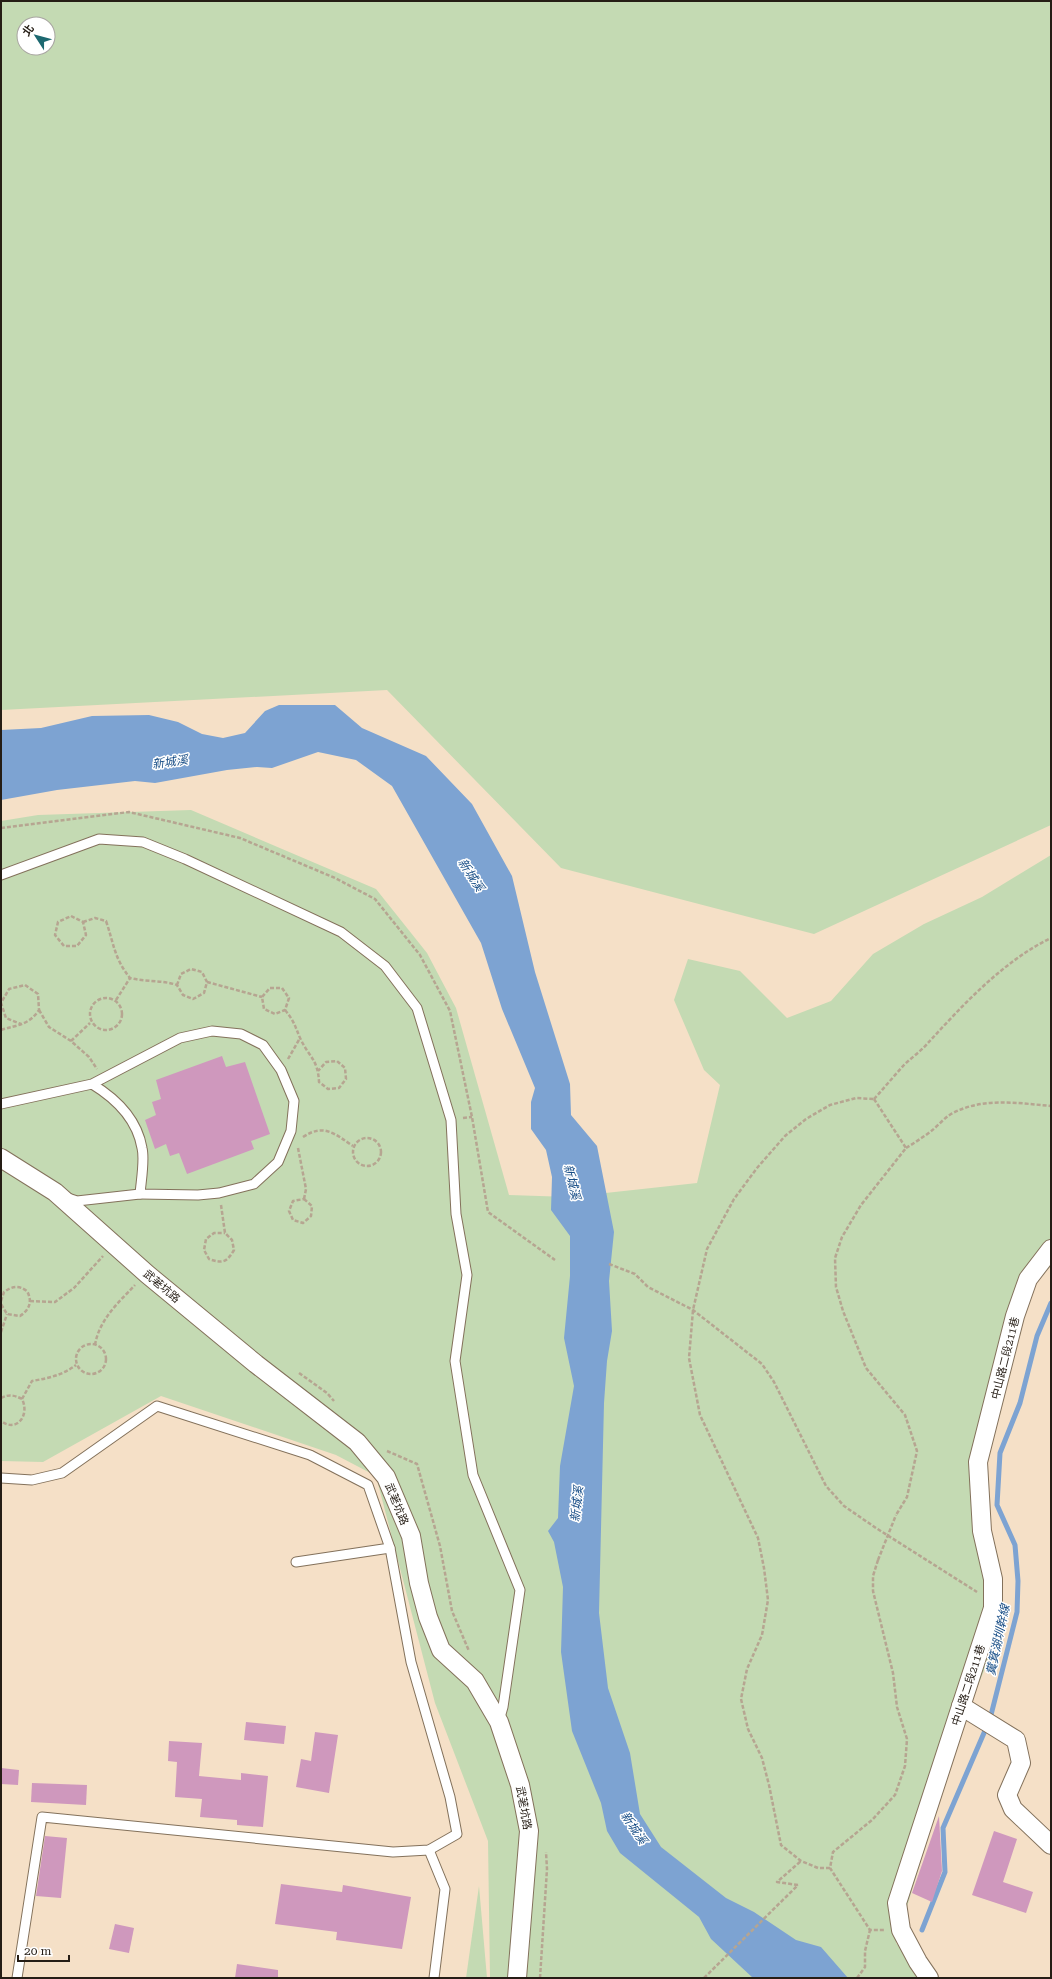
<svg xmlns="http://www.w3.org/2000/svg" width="1052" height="1979" font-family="'Roboto Serif','Noto Sans TC',serif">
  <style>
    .green { fill: #c4dab3; fill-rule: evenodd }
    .water { fill: #7da3d2 }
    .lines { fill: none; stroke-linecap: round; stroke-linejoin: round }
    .stream { stroke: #7da3d2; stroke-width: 5 }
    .building { fill: #cf98bd }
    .lane-casing { stroke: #83715b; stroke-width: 11 }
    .street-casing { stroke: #83715b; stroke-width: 20 }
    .path { stroke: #b6a591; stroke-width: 2.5; stroke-dasharray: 4 2; stroke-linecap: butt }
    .lane { stroke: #fff; stroke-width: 9 }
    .street { stroke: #fff; stroke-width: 18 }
    .path-bridge { stroke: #b6a591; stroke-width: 2.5; stroke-dasharray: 4 2; stroke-linecap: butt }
    .labels { text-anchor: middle; stroke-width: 3; stroke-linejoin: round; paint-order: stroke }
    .street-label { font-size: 11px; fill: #251d15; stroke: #fff }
    .water-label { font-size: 12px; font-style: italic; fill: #174d86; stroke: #fff }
  </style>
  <rect width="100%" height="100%" fill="#f5e0c7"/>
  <!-- green -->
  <g class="green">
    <path d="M 1,1 L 1051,1 L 1051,825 L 814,934 L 561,868 L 387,690 L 1,710 ZM 24,24 L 48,24 L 48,48 L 24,48 Z"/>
    <path d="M 191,810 L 376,889 L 427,953 L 456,1008 L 509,1195 L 569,1197 L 697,1183 L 720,1085 L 704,1070 L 674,1000 L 688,959 L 740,971 L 787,1018 L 831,1001 L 873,954 L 924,924 L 982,897 L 1051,855 L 1051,1266 L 1032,1285 L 986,1465 L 984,1505 L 999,1561 L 1002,1608 L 988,1661 L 963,1722 L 896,1943 L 926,1978 L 490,1978 L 488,1841 L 435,1703 L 376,1476 L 336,1455 L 161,1396 L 43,1462 L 1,1461 L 1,821 L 38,815 Z"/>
    <path d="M 479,1886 L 487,1978 L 466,1978 Z"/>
  </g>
  <!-- water -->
  <path class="water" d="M 279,705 L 335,705 L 362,728 L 426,756 L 472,804 L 512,876 L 535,972 L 570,1084 L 571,1115 L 597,1146 L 614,1232 L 609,1281 L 612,1331 L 607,1361 L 604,1403 L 599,1613 L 608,1688 L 630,1753 L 640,1814 L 661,1847 L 726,1898 L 754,1912 L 796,1940 L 821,1947 L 848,1978 L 753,1978 L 711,1939 L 699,1917 L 620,1853 L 607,1831 L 601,1803 L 572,1731 L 561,1652 L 563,1587 L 554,1542 L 548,1531 L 558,1518 L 560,1466 L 574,1386 L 564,1338 L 570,1276 L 570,1236 L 551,1210 L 552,1177 L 546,1150 L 531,1129 L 531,1102 L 535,1088 L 502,1009 L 481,943 L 392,786 L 356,760 L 318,752 L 272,768 L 257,767 L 227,770 L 155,783 L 135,781 L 57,790 L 1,800 L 1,730 L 41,728 L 92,716 L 149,715 L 178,722 L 202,734 L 223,738 L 245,733 L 265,711 Z"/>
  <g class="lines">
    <!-- stream -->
    <g class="stream">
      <path d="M 990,1719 L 1017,1612 L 1018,1581 L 1015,1545 L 997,1505 L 1000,1453 L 1020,1403 L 1037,1336 L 1051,1303"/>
      <path d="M 922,1930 L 945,1872 L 943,1828 L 987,1726"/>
    </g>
  </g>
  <!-- building -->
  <g class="building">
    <path d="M 222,1056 L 226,1067 L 245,1062 L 270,1134 L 251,1141 L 254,1149 L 187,1174 L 179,1153 L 170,1156 L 166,1144 L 155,1149 L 145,1120 L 156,1115 L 152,1102 L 161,1099 L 156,1080 Z"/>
    <path d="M 246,1722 L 286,1726 L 284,1744 L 244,1740 Z"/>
    <path d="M 315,1732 L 338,1735 L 329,1793 L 296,1787 L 301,1759 L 311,1761 Z"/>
    <path d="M 169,1741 L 202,1743 L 199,1776 L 241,1780 L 241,1773 L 268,1776 L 263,1827 L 237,1825 L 237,1820 L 200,1817 L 202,1799 L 175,1797 L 177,1762 L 168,1761 Z"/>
    <path d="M 1,1768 L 19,1770 L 18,1785 L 1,1784 Z"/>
    <path d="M 32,1783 L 87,1785 L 86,1805 L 31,1802 Z"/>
    <path d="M 939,1816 L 942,1871 L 932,1902 L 912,1893 Z"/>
    <path d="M 994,1831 L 1017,1839 L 1003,1882 L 1033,1892 L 1026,1913 L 972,1895 Z"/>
    <path d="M 45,1836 L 67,1838 L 61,1898 L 36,1896 Z"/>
    <path d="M 281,1884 L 342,1892 L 343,1885 L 411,1897 L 402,1949 L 336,1940 L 337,1932 L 275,1924 Z"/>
    <path d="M 115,1924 L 134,1928 L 129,1953 L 109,1949 Z"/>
    <path d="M 237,1964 L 278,1970 L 278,1978 L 235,1978 Z"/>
  </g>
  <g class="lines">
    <defs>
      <g id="lane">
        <path d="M 1,875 L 99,839 L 143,842 L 185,859 L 341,932 L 385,966 L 417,1008 L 451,1120 L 456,1214 L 467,1275 L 455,1361 L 473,1475 L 520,1590 L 503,1707 L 499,1721"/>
        <path d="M 1,1104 L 92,1084 L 180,1038 L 212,1031 L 241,1034 L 263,1045 L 281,1070 L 294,1101 L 291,1131 L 278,1162 L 254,1184 L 219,1193 L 198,1195 L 140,1194 C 141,1181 145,1160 142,1148 C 137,1119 115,1098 92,1084"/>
        <path d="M 68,1198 L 77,1201 L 140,1194"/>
        <path d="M 1,1478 L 32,1480 L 62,1473 L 157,1406 L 310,1455 L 368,1485 L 390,1548 L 411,1662 L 450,1797 L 457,1834 L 429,1850 L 393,1852 L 42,1817 L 17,1978"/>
        <path d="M 296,1562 L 390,1548"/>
        <path d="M 429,1850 L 445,1889 L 434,1978"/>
      </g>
      <g id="street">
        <path d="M 1,1158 L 55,1192 L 147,1274 L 256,1364 L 357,1442 L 386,1477 L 411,1536 L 419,1583 L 428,1617 L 441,1650 L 475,1681 L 499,1722 L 520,1785 L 529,1831 L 517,1978"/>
        <path d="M 961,1706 L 1016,1740 L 1021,1763 L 1007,1795 L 1013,1809 L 1051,1845"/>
        <path d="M 929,1978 L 918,1962 L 901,1930 L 897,1903 L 993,1608 L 993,1579 L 982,1531 L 978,1462 L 1015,1316 L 1028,1279 L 1051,1249"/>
      </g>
    </defs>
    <!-- lane casing -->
    <use href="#lane" class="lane-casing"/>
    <!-- street casing -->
    <use href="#street" class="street-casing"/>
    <!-- path -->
    <g class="path">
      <path d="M 1,828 L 129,812 L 240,838 L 335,878 L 375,899 L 420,955 L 450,1011 L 472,1117 L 488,1212 L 555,1260"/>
      <path d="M 71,916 L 83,922 L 86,935 L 77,946 L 64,946 L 55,935 L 58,922 Z"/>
      <path d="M 83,922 L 95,918 L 106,921 C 114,944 114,958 130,978 C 146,982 162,980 177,985 L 183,995 L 193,999 L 204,993 L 207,982 L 202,972 L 191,969 L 181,974 L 177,985"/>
      <path d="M 207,982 L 262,997"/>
      <path d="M 270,988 L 282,988 L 289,998 L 285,1010 L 275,1014 L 264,1009 L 262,997 Z"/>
      <circle cx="106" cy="1014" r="16"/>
      <path d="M 116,1000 L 130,978"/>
      <path d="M 39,1010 L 49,1027 L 71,1041 L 89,1057 L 97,1069"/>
      <path d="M 285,1010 C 295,1022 295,1027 301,1040 C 310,1058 318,1060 319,1082 L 328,1089 L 339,1088 L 346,1079 L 345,1068 L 337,1061 L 326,1062 L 318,1071"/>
      <path d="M 1,1030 C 17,1025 29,1025 39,1010 L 38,994 L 25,985 L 9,989 L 1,1003 L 6,1018 L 21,1024"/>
      <path d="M 71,1041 L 90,1023"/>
      <path d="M 288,1059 L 300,1038"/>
      <path d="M 874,1099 L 906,1148 L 861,1205 L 842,1237 L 835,1258 L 836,1287 L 843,1311 L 866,1368 L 905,1415 L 917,1451 L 907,1497 L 896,1515"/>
      <path d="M 874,1099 C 884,1088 894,1076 904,1065 C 911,1058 920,1052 927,1044 C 962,1006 1003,961 1051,938"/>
      <path d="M 463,1118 L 472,1117"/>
      <path d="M 303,1137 C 324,1123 335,1134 353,1146"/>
      <circle cx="367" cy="1152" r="14"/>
      <path d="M 298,1148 L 306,1189 L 304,1199"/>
      <path d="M 906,1148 C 914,1143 922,1138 930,1132 C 937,1127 943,1119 951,1114 C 982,1097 1017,1103 1051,1106"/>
      <path d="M 304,1199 L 312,1206 L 311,1216 L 303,1223 L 293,1220 L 289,1211 L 293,1201 Z"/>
      <path d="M 221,1205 L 225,1233 L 232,1240 L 234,1250 C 227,1262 223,1264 209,1259 L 204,1250 L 206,1239 L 214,1233 L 225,1233"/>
      <path d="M 609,1264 L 635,1274 L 648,1287 L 693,1310 L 762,1364 L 774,1382 L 826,1486 L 844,1506 L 876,1528 L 977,1592"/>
      <path d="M 1,1301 L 4,1292 C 12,1286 19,1285 27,1291 C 33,1302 29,1310 20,1316 L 7,1314 L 1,1304"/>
      <path d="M 30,1301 L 55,1302 L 74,1288 L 103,1256"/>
      <path d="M 1,1332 L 7,1314"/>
      <circle cx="91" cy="1359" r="15"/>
      <path d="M 95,1345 C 99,1320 118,1303 135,1285"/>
      <path d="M 299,1373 L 327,1393 L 334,1401"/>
      <path d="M 1,1398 C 9,1394 14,1395 22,1399 C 30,1415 17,1433 1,1421"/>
      <path d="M 22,1399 L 32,1381 C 49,1378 63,1375 76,1365"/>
      <path d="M 387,1451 L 417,1464 L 440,1546 L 452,1611 L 469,1651"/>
      <path d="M 878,1560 L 873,1576 L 873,1591 L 893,1673 L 897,1707 L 907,1739 L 905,1766 L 895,1795 L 872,1820 L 833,1852 L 830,1868 L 870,1930 L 885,1930"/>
      <path d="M 830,1868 L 818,1868 L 801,1861 L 781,1845 L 769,1785 L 762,1758 L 748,1729 L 741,1699 L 747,1669 L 762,1635 L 768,1600 L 764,1568 L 758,1538 L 700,1415 L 689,1358 L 693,1310 L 707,1249 L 734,1199 L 757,1168 L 785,1136 L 806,1119 L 830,1105 L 856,1098 L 874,1099"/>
      <path d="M 798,1885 L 777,1882 L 801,1861"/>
      <path d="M 540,1978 L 547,1869 L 546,1852"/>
      <path d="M 704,1978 L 798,1885"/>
      <path d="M 857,1978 L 865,1967 L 865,1951 L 870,1930"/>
    </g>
    <!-- lane -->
    <use href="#lane" class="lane"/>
    <!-- street -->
    <use href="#street" class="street"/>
    <!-- path-bridge -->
    <path class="path-bridge" d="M 878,1560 L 896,1515"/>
  </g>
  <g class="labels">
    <!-- street labels -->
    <g class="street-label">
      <text transform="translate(162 1286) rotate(40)" y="4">武荖坑路</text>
      <text transform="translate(1005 1358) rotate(-76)" y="4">中山路二段211巷</text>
      <text transform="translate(397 1504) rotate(68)" y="4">武荖坑路</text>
      <text transform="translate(968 1685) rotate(-72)" y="4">中山路二段211巷</text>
      <text transform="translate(524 1808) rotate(80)" y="4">武荖坑路</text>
    </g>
    <!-- water labels -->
    <g class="water-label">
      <text transform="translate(170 762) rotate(-8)" y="4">新城溪</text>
      <text transform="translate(471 875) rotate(57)" y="4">新城溪</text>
      <text transform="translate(572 1182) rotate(76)" y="4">新城溪</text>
      <text transform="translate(577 1504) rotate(-84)" y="4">新城溪</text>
      <text transform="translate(998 1640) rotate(-78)" y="4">糞箕湖圳幹線</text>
      <text transform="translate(634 1828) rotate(56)" y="4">新城溪</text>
    </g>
  </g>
  <!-- border -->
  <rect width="1052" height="1979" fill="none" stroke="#251d15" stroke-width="4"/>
  <!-- north arrow -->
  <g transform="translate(36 36) rotate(306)"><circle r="19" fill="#ffffff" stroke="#a8a5a1"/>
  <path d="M0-3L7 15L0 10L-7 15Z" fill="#1c6870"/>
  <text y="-6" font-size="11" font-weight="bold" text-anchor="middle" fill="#251d15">北</text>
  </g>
  <!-- scale -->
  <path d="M18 1955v6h51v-6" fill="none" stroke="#251d15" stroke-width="2"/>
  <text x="24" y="1955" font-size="12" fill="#251d15" stroke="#ffffff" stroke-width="3" paint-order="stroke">20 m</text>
</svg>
